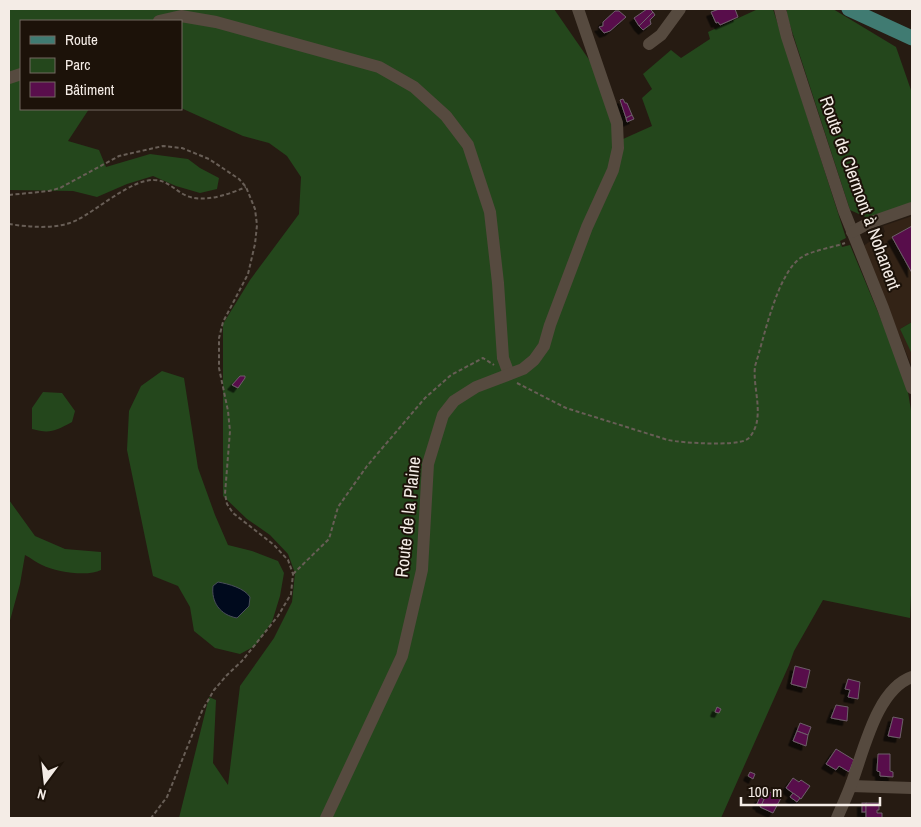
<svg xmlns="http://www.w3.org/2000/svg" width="921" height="827" font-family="'Archivo Narrow',sans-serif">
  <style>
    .built { fill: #332316 }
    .green { fill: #24471c }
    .water { fill: #000a1d; stroke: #494e59 }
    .building { fill: #590e4c; stroke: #6d5f69; filter: url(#shadow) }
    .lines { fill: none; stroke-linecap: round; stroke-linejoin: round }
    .path { stroke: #685e56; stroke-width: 2; stroke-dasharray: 4 2.5; stroke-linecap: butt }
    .minor { stroke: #564a3f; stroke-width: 12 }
    .major { stroke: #407b72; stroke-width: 15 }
    .labels { text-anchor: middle; stroke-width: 4; stroke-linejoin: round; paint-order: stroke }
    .street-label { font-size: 18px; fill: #f4ece6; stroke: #1c1209 }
  </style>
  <defs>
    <filter id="shadow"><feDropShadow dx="-4.5" dy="4.5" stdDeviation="0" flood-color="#0009"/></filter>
  </defs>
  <rect width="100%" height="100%" fill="#261b12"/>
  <!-- built -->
  <path class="built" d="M 912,216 L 912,322 L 900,329 L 912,352 L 912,367 L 863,246 L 885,232 L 883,226 Z"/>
  <!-- green -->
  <g class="green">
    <path d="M 9,9 L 554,9 L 590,61 L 623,139 L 652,126 L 642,98 L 652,89 L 643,74 L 671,50 L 681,58 L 710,39 L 708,32 L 758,9 L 773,9 L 846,238 L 840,241 L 842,247 L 850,245 L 906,379 L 912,417 L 912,573 L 910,618 L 823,600 L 794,651 L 789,665 L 721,818 L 179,818 L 209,697 L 216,700 L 213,763 L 228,785 L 240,686 L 274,638 L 292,602 L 295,573 L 288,554 L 270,535 L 247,519 L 223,496 L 223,324 L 250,280 L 299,214 L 301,177 L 287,156 L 269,143 L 243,136 L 181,108 L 181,21 L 21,21 L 21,109 L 89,109 L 68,141 L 99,150 L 106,167 L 150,154 L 188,159 L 200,168 L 219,178 L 217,189 L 200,193 L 176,186 L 153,176 L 127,184 L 97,197 L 73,191 L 9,190 Z"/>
    <path d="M 787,9 L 833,9 L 896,47 L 912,93 L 912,203 L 870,219 L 850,210 L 787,16 Z"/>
    <path d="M 912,322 L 912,352 L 911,352 L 900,329 Z"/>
    <path d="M 162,371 L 184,378 L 198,468 L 215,515 L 228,545 L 252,551 L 278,561 L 284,573 L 280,596 L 272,622 L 255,646 L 240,654 L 215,648 L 194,631 L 190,607 L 178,586 L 153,576 L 127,450 L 129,411 L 141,386 Z"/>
    <path d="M 43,392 L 62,393 L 75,411 L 72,422 C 55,431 50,434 32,429 L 32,408 Z"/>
    <path d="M 9,500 L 35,536 L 65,549 L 101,552 L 101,570 C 88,577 56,572 42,565 C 37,563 31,558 25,555 L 20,584 L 9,624 Z"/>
  </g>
  <!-- water -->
  <path class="water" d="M 218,582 C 229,584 244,588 250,597 L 249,606 L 237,618 C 220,615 211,602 213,586 Z"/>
  <!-- building -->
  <g class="building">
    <path d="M 647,9 L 650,9 L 653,12 L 639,26 L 634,18 Z"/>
    <path d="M 719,9 L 735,9 L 738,17 L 720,25 L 718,22 L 716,23 L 711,12 Z"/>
    <path d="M 615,11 L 619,11 L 626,17 L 610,31 L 604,33 L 599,27 L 603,26 L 603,22 Z"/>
    <path d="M 653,12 L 655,15 L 650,20 L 651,24 L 643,30 L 639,26 Z"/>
    <path d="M 623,99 L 625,103 L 627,103 L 632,115 L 626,118 L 620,100 Z"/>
    <path d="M 632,115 L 634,119 L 627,122 L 626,118 Z"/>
    <path d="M 912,226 L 912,273 L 892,237 Z"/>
    <path d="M 240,376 L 245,376 L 245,378 L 238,388 L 232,385 Z"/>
    <path d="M 795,666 L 810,670 L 806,688 L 791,684 Z"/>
    <path d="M 848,679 L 860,682 L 858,699 L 848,697 L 850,690 L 845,689 Z"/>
    <path d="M 836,705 L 848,707 L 847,721 L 831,718 Z"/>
    <path d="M 717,707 L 721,709 L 719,713 L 715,712 Z"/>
    <path d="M 893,717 L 903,719 L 900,738 L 888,736 Z"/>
    <path d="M 800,723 L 811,727 L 808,735 L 797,731 Z"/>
    <path d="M 797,731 L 808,735 L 806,746 L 793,741 Z"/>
    <path d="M 836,749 L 854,760 L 849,772 L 839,766 L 836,770 L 826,764 Z"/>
    <path d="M 878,754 L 890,754 L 890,771 L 893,772 L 893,777 L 880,776 L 880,772 L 877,771 Z"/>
    <path d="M 750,772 L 755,774 L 753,779 L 748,776 Z"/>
    <path d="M 793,778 L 799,782 L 801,780 L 810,786 L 801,799 L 786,788 Z"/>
    <path d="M 768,791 L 781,798 L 773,813 L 760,807 Z"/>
    <path d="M 793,793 L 800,798 L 797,802 L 790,797 Z"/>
    <path d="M 760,797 L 764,799 L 761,806 L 757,804 Z"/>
    <rect x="862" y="803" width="4" height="9"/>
    <path d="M 866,803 L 879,803 L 879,810 L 877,810 L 877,813 L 882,813 L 882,818 L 866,818 Z"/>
  </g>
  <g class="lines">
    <!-- path -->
    <g class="path">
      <path d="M 9,195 L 49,191 L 60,188 L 119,156 L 163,146 L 182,148 L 209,159 L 239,179 L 246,187 L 255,209 L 257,225 L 255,244 L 248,274 L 223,322 L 219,338 L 219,368 L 228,411 L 230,431 L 225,494 L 227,504 L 233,513 L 274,545 L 288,560 L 293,574 L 291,594 L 278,616 L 242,661 L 227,675 L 214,690 L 202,711 L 167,797 L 151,818"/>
      <path d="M 9,224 C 29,227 57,230 77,220 C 97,210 132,179 154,180 C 168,180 175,191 187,196 C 206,203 229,194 246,187"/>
      <path d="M 517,383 L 566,408 L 668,440 C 682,443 733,446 746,440 C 752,437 756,427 757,421 C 760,402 753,384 755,366 C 764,339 777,272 802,257 C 811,251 834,247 845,243"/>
      <path d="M 293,574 L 329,539 L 338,507 L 367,466 L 425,398 L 451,375 L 483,358 L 494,365"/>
    </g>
    <!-- minor -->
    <g class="minor">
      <path d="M 780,9 L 787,37 L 844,211 L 883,308 L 912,388"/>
      <path d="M 159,21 L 181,16 L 216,22 L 379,67 L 414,87 L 446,116 L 468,145 L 490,212 L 498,283 L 503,358 L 509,374"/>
      <path d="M 649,44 L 661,35 L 680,9"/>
      <path d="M 9,78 L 21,74"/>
      <path d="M 852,232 L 869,223 L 912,208"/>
      <path d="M 851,786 L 912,788"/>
      <path d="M 326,818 L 402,656 L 422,570 L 428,464 L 443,415 L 454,401 L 476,387 L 523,369 L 534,360 L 544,346 L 550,325 L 587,227 L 613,170 L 618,148 L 617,123 L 578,9"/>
      <path d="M 837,818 C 842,806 848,794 852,782 C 864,750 877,689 912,677"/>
    </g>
    <!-- major -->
    <path class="major" d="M 849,9 L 912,38"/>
  </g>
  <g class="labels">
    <!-- street labels -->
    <g class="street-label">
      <text transform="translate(860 193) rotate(70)" y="6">Route de Clermont à Nohanent</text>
      <text transform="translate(408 517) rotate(-84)" y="6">Route de la Plaine</text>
    </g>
  </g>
  <!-- border -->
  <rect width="921" height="827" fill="none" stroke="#f4ece6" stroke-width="20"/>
  <!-- legend -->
  <rect x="20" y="20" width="162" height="90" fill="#1c1209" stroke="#726961"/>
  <rect x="30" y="36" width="25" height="8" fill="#407b72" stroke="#726961"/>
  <text x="65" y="45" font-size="15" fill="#f4ece6">Route</text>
  <rect x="30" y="58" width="25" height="15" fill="#24471c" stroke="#726961"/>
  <text x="65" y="70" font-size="15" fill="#f4ece6">Parc</text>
  <rect x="30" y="82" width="25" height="15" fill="#590e4c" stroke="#726961"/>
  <text x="65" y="95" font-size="15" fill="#f4ece6">Bâtiment</text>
  <!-- north arrow -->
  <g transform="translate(45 782) rotate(195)" stroke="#1c1209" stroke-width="4" paint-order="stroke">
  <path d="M0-4L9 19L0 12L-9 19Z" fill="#f4ece6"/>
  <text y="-8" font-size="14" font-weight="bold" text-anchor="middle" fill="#f4ece6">N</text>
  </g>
  <!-- scale -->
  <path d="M741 797v8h139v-8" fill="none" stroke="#f4ece6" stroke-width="2.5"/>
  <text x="748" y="797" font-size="15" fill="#f4ece6" stroke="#1c1209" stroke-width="4" paint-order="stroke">100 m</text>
</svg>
